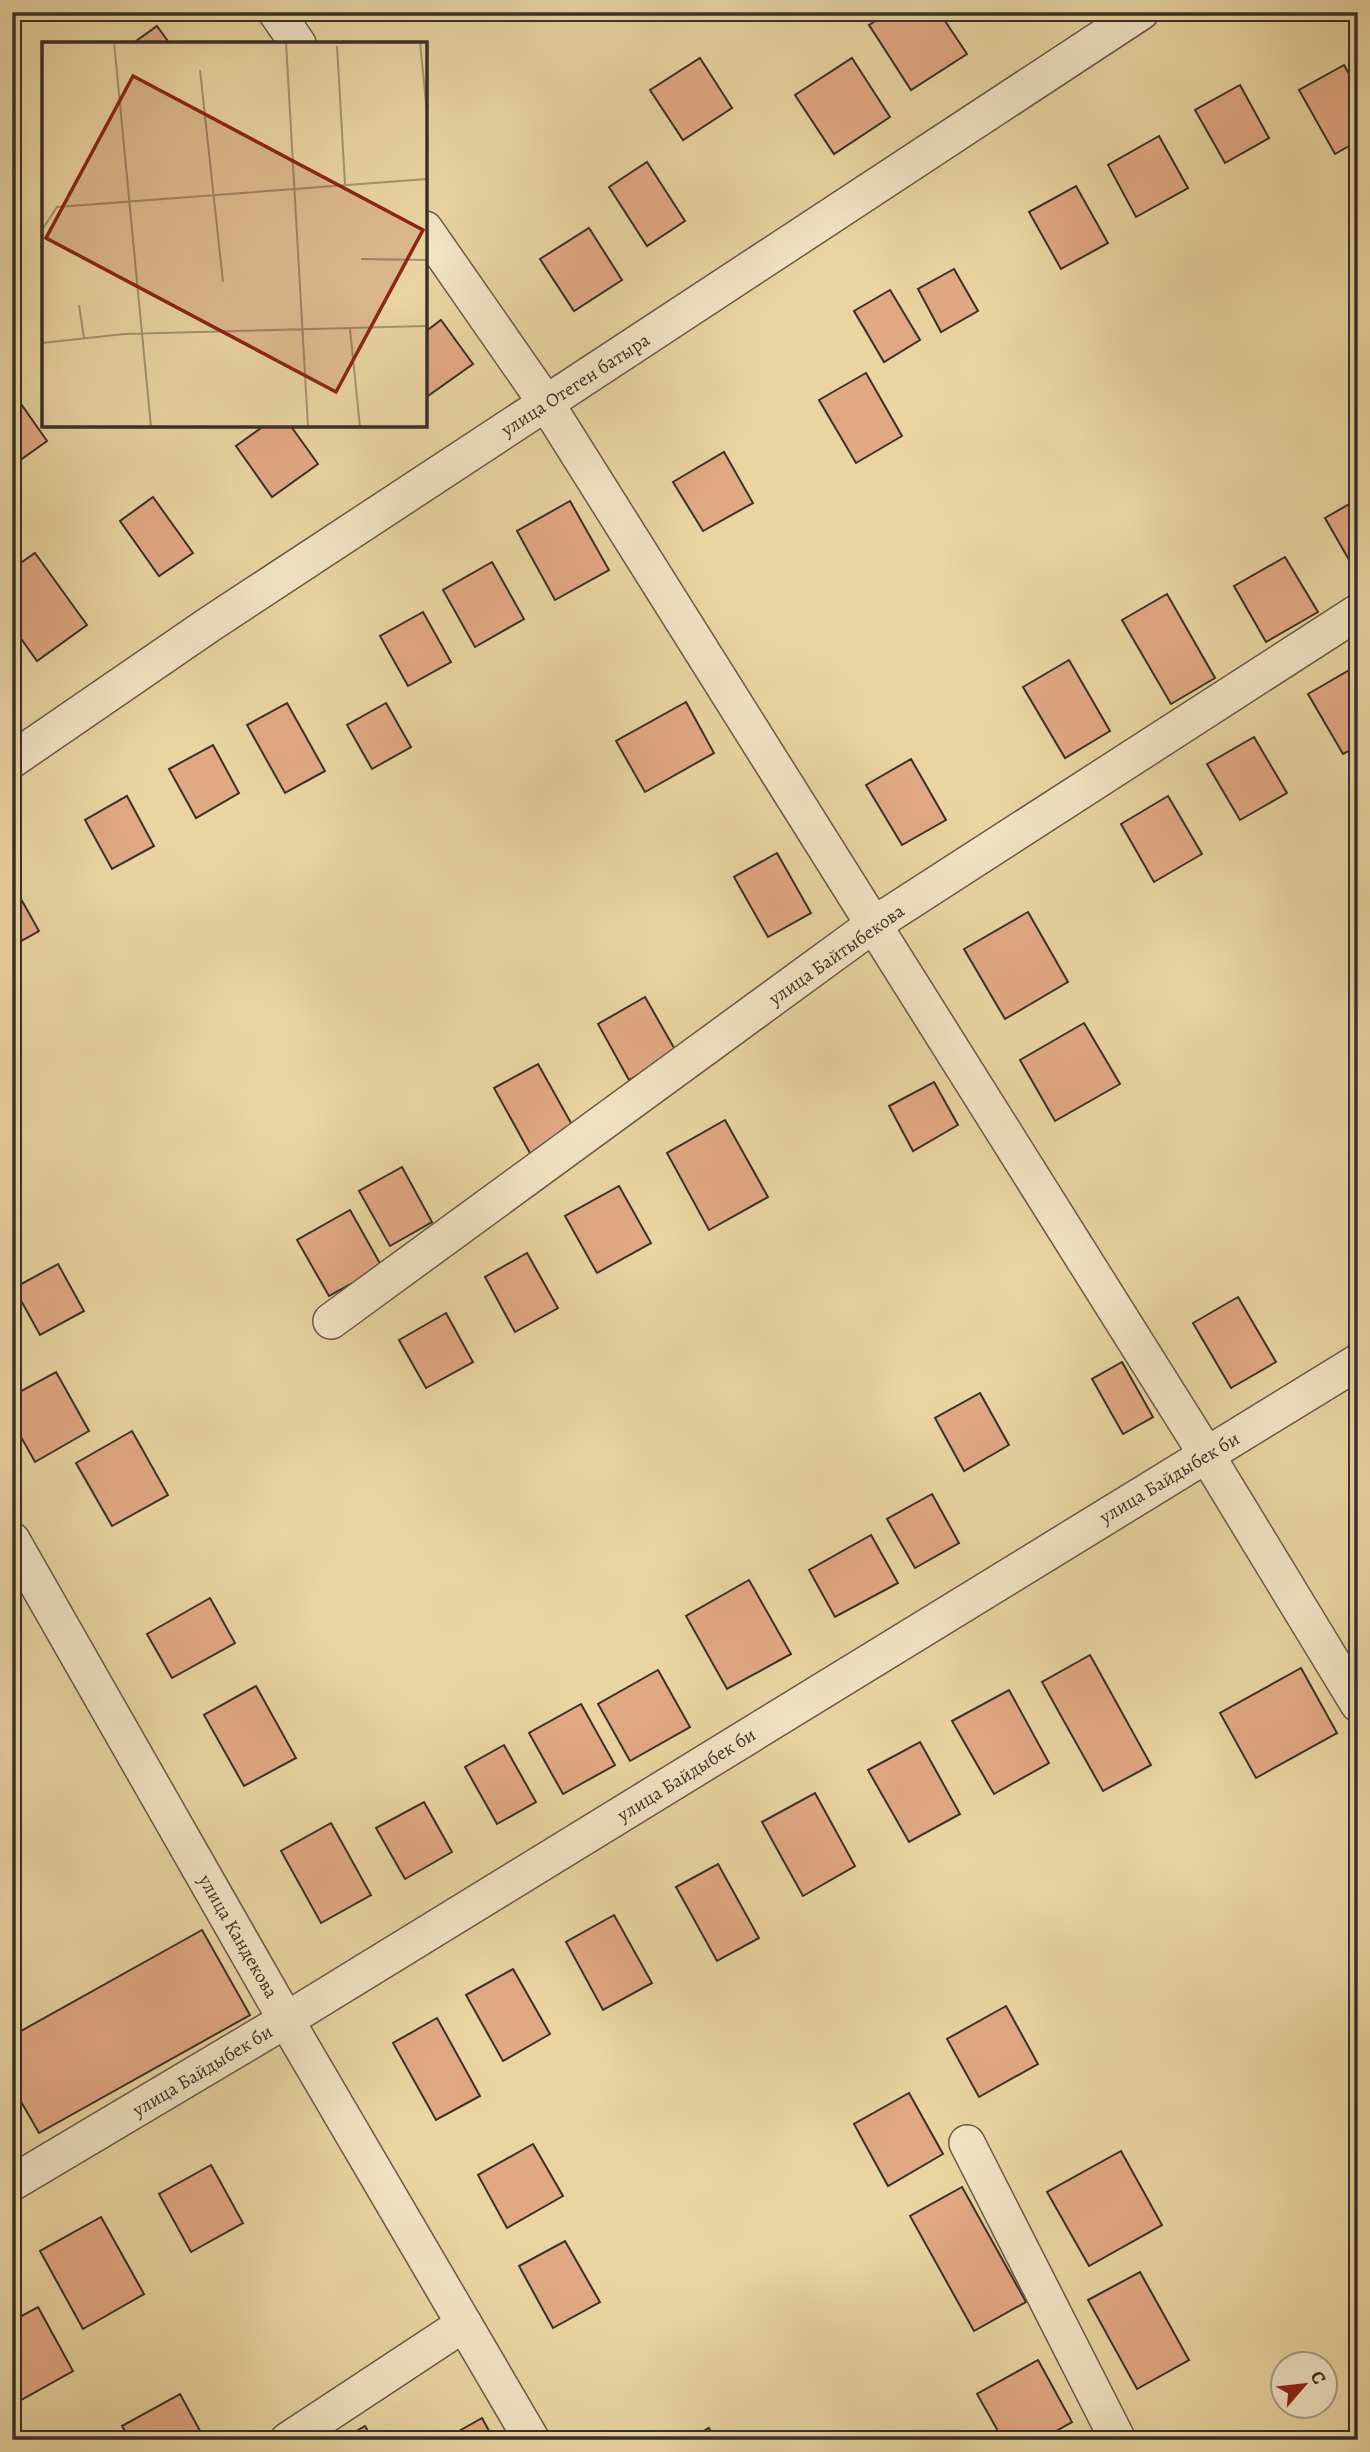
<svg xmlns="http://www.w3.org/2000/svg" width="1370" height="2452" font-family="Alegreya,serif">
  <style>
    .building { fill: #e1a884; stroke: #3a3026; stroke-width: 2 }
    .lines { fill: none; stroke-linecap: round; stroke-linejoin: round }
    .street-casing { stroke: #665945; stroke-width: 38 }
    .street { stroke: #f1e3c3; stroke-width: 35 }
    .labels { text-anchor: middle; stroke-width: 5; stroke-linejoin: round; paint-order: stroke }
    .street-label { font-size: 19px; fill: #3a3026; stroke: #f1e3c3 }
    .inset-road { fill: none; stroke: #a39270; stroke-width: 2 }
    .view { fill: #8f2418; fill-opacity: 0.15; stroke: #8f2418; stroke-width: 3.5 }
    .inset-edge { fill: none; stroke: #3a3026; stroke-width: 3.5 }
  </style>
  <rect width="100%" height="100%" fill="#e9d4a2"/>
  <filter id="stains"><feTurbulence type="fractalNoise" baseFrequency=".00286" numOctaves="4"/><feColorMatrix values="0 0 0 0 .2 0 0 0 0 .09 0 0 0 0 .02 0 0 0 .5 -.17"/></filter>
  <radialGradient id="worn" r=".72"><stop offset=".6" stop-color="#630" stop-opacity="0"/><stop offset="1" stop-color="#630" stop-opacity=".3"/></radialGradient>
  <!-- building -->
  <g class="building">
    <path d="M 889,12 L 939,12 L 967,54 L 911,90 L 869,25 Z"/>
    <path d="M 157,26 L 170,44 L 132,44 Z"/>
    <path d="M 700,58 L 732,108 L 683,140 L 650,90 Z"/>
    <path d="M 852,58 L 890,117 L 834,154 L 795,95 Z"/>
    <path d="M 1344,65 L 1358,90 L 1358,141 L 1335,154 L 1299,90 Z"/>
    <path d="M 1240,85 L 1269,138 L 1225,163 L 1195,110 Z"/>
    <path d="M 1159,136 L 1188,188 L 1136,217 L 1108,165 Z"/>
    <path d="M 647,162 L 685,221 L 647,246 L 609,187 Z"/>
    <path d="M 1076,186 L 1108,243 L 1061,269 L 1029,212 Z"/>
    <path d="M 589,228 L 622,280 L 574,311 L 540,259 Z"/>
    <path d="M 954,269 L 978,311 L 941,332 L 918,289 Z"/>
    <path d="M 890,290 L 920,340 L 884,362 L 854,311 Z"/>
    <path d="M 441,320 L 473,364 L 425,398 L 425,332 Z"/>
    <path d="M 866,373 L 902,436 L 856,463 L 819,400 Z"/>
    <path d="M 12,391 L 47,441 L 12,466 Z"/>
    <path d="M 265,425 L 290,425 L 318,464 L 272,497 L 236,446 Z"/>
    <path d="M 724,452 L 753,503 L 703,531 L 673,482 Z"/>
    <path d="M 153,497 L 193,553 L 159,576 L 120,521 Z"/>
    <path d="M 1358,499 L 1358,571 L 1356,572 L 1325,518 Z"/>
    <path d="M 570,501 L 609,570 L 555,600 L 517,531 Z"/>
    <path d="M 35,553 L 87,625 L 37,661 L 12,626 L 12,569 Z"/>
    <path d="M 1285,557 L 1318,612 L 1266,642 L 1234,586 Z"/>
    <path d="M 492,562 L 524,619 L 475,647 L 443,590 Z"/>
    <path d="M 1167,594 L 1215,678 L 1171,704 L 1122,620 Z"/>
    <path d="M 423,612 L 451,662 L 408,686 L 380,636 Z"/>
    <path d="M 1069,660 L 1110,731 L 1065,758 L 1023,687 Z"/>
    <path d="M 1358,665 L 1358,746 L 1343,754 L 1308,694 Z"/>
    <path d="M 686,702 L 714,753 L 645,792 L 616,741 Z"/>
    <path d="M 287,703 L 325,771 L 285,793 L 247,725 Z"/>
    <path d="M 386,703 L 411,747 L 372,769 L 347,725 Z"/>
    <path d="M 1254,737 L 1287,793 L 1240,820 L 1207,764 Z"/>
    <path d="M 213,745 L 239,793 L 196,818 L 169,769 Z"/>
    <path d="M 911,759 L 946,820 L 902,845 L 866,785 Z"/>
    <path d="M 127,796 L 154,846 L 112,869 L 85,820 Z"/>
    <path d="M 1168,796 L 1202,854 L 1154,882 L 1121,824 Z"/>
    <path d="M 777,853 L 811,913 L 768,937 L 734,877 Z"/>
    <path d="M 12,883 L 39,931 L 12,946 Z"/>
    <path d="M 1028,912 L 1068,982 L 1005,1019 L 964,949 Z"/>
    <path d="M 645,997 L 677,1053 L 629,1080 L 598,1024 Z"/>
    <path d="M 1084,1023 L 1120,1084 L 1055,1121 L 1020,1060 Z"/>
    <path d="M 538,1064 L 575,1130 L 531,1155 L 494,1088 Z"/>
    <path d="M 934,1082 L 958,1125 L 913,1151 L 889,1106 Z"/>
    <path d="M 725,1120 L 768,1197 L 709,1230 L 667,1153 Z"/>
    <path d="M 402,1167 L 432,1222 L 390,1246 L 359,1191 Z"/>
    <path d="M 619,1186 L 651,1243 L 597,1273 L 565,1216 Z"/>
    <path d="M 350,1210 L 382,1267 L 329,1296 L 297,1240 Z"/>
    <path d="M 527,1253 L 558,1308 L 515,1332 L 485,1277 Z"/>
    <path d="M 58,1264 L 84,1311 L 40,1335 L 14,1288 Z"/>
    <path d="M 1238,1297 L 1276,1362 L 1231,1388 L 1193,1323 Z"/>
    <path d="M 446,1313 L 473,1362 L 426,1388 L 399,1340 Z"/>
    <path d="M 1122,1362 L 1153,1417 L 1123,1434 L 1092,1379 Z"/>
    <path d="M 56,1372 L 89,1431 L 35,1462 L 12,1421 L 12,1396 Z"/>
    <path d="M 980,1393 L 1009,1445 L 964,1471 L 935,1418 Z"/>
    <path d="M 132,1431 L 168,1495 L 112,1526 L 76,1463 Z"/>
    <path d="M 932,1494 L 959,1543 L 915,1568 L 887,1519 Z"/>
    <path d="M 871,1535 L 898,1583 L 835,1617 L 809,1570 Z"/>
    <path d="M 749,1580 L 791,1654 L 727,1689 L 686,1616 Z"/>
    <path d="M 210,1598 L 235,1643 L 172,1678 L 147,1634 Z"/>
    <path d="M 1090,1655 L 1151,1765 L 1103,1791 L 1042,1682 Z"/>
    <path d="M 1301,1668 L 1337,1733 L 1256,1778 L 1220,1713 Z"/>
    <path d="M 658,1670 L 690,1727 L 630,1761 L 598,1704 Z"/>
    <path d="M 256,1686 L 296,1758 L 244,1786 L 204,1715 Z"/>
    <path d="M 1009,1690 L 1049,1763 L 994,1794 L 952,1721 Z"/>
    <path d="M 581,1704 L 615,1765 L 563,1794 L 529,1733 Z"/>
    <path d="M 920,1742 L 960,1814 L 909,1842 L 868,1770 Z"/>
    <path d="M 504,1745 L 536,1802 L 497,1824 L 465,1767 Z"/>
    <path d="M 815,1793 L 855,1866 L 803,1896 L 762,1822 Z"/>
    <path d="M 424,1802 L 452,1852 L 405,1879 L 376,1828 Z"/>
    <path d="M 331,1823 L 371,1895 L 321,1923 L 281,1851 Z"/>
    <path d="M 718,1864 L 759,1938 L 717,1961 L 676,1887 Z"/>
    <path d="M 614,1915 L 652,1983 L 603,2010 L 566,1942 Z"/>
    <path d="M 202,1930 L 250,2015 L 39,2133 L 12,2086 L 12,2036 Z"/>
    <path d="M 513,1969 L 550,2034 L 503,2061 L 466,1995 Z"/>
    <path d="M 1006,2006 L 1038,2064 L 979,2097 L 947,2039 Z"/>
    <path d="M 437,2018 L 480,2096 L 436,2120 L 393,2043 Z"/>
    <path d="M 909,2093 L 943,2154 L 888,2186 L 854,2124 Z"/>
    <path d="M 533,2144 L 563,2196 L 507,2228 L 478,2175 Z"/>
    <path d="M 1121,2151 L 1162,2225 L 1089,2266 L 1047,2192 Z"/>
    <path d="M 211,2165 L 243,2223 L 191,2252 L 159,2194 Z"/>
    <path d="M 962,2187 L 1026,2302 L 974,2331 L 910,2216 Z"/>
    <path d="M 101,2217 L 144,2294 L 83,2329 L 40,2251 Z"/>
    <path d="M 565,2241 L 600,2302 L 553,2328 L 519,2266 Z"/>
    <path d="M 1140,2272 L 1189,2360 L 1137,2389 L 1088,2300 Z"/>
    <path d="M 38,2307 L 73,2371 L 12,2405 L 12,2321 Z"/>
    <path d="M 1038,2360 L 1072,2422 L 1040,2440 L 1003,2440 L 977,2394 Z"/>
    <path d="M 180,2394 L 205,2440 L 130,2440 L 122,2426 Z"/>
    <path d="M 482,2418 L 494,2440 L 443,2440 Z"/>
    <path d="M 365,2426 L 373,2440 L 341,2440 Z"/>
    <path d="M 709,2428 L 715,2440 L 688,2440 Z"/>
  </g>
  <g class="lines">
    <defs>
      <g id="street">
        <path d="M 276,12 L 298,44"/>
        <path d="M 425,229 L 546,403 L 1206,1454 L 1358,1704"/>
        <path d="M 12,760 L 210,624 L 1141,12"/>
        <path d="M 331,1321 L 873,925 L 1358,612"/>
        <path d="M 12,1540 L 286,2020 L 532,2440"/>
        <path d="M 967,2143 L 1118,2440"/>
        <path d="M 12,2183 L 286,2020 L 1358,1362"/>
        <path d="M 288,2440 L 464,2324"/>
      </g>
    </defs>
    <!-- street casing -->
    <use href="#street" class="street-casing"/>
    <!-- street -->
    <use href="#street" class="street"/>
  </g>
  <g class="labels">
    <!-- street labels -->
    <g class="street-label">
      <text transform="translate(575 384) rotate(-33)" y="7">улица Отеген батыра</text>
      <text transform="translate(836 954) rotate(-35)" y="7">улица Байтыбекова</text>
      <text transform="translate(1169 1477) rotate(-31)" y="7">улица Байдыбек би</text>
      <text transform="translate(686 1774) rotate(-32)" y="7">улица Байдыбек би</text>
      <text transform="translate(239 1936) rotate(60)" y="7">улица Кандекова</text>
      <text transform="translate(202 2070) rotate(-31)" y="7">улица Байдыбек би</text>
    </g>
  </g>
  <!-- overview -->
  <g transform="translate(42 42)">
    <rect width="385" height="385" fill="#e9d4a2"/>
    <path class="inset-road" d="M 72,0 L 109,385M 244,0 L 266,385M 378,0 L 385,71M 295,4 L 303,142M 158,28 L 181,240M 0,188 L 15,165 L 385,137M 319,217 L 385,218M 37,263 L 42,296M 308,287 L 318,385M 0,301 L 82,292 L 385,284"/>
    <path class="view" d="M 91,34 L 381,188 L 294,350 L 4,196 Z"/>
    <rect width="385" height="385" class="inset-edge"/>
  </g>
  <!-- margin -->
  <rect width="1370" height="2452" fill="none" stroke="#e9d4a2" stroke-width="42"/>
  <rect x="14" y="14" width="1342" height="2424" fill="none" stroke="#3a3026" stroke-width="3.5"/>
  <rect x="21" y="21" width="1328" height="2410" fill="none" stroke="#3a3026" stroke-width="2"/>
  <!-- north arrow -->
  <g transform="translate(1304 2385) rotate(62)"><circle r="33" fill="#f1e3c3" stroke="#a89b84" stroke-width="2"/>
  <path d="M0-5L12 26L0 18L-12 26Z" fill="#8f2418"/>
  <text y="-10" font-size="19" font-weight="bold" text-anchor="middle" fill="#3a3026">С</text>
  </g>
  <rect width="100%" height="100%" filter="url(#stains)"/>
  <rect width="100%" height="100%" fill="url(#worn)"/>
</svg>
